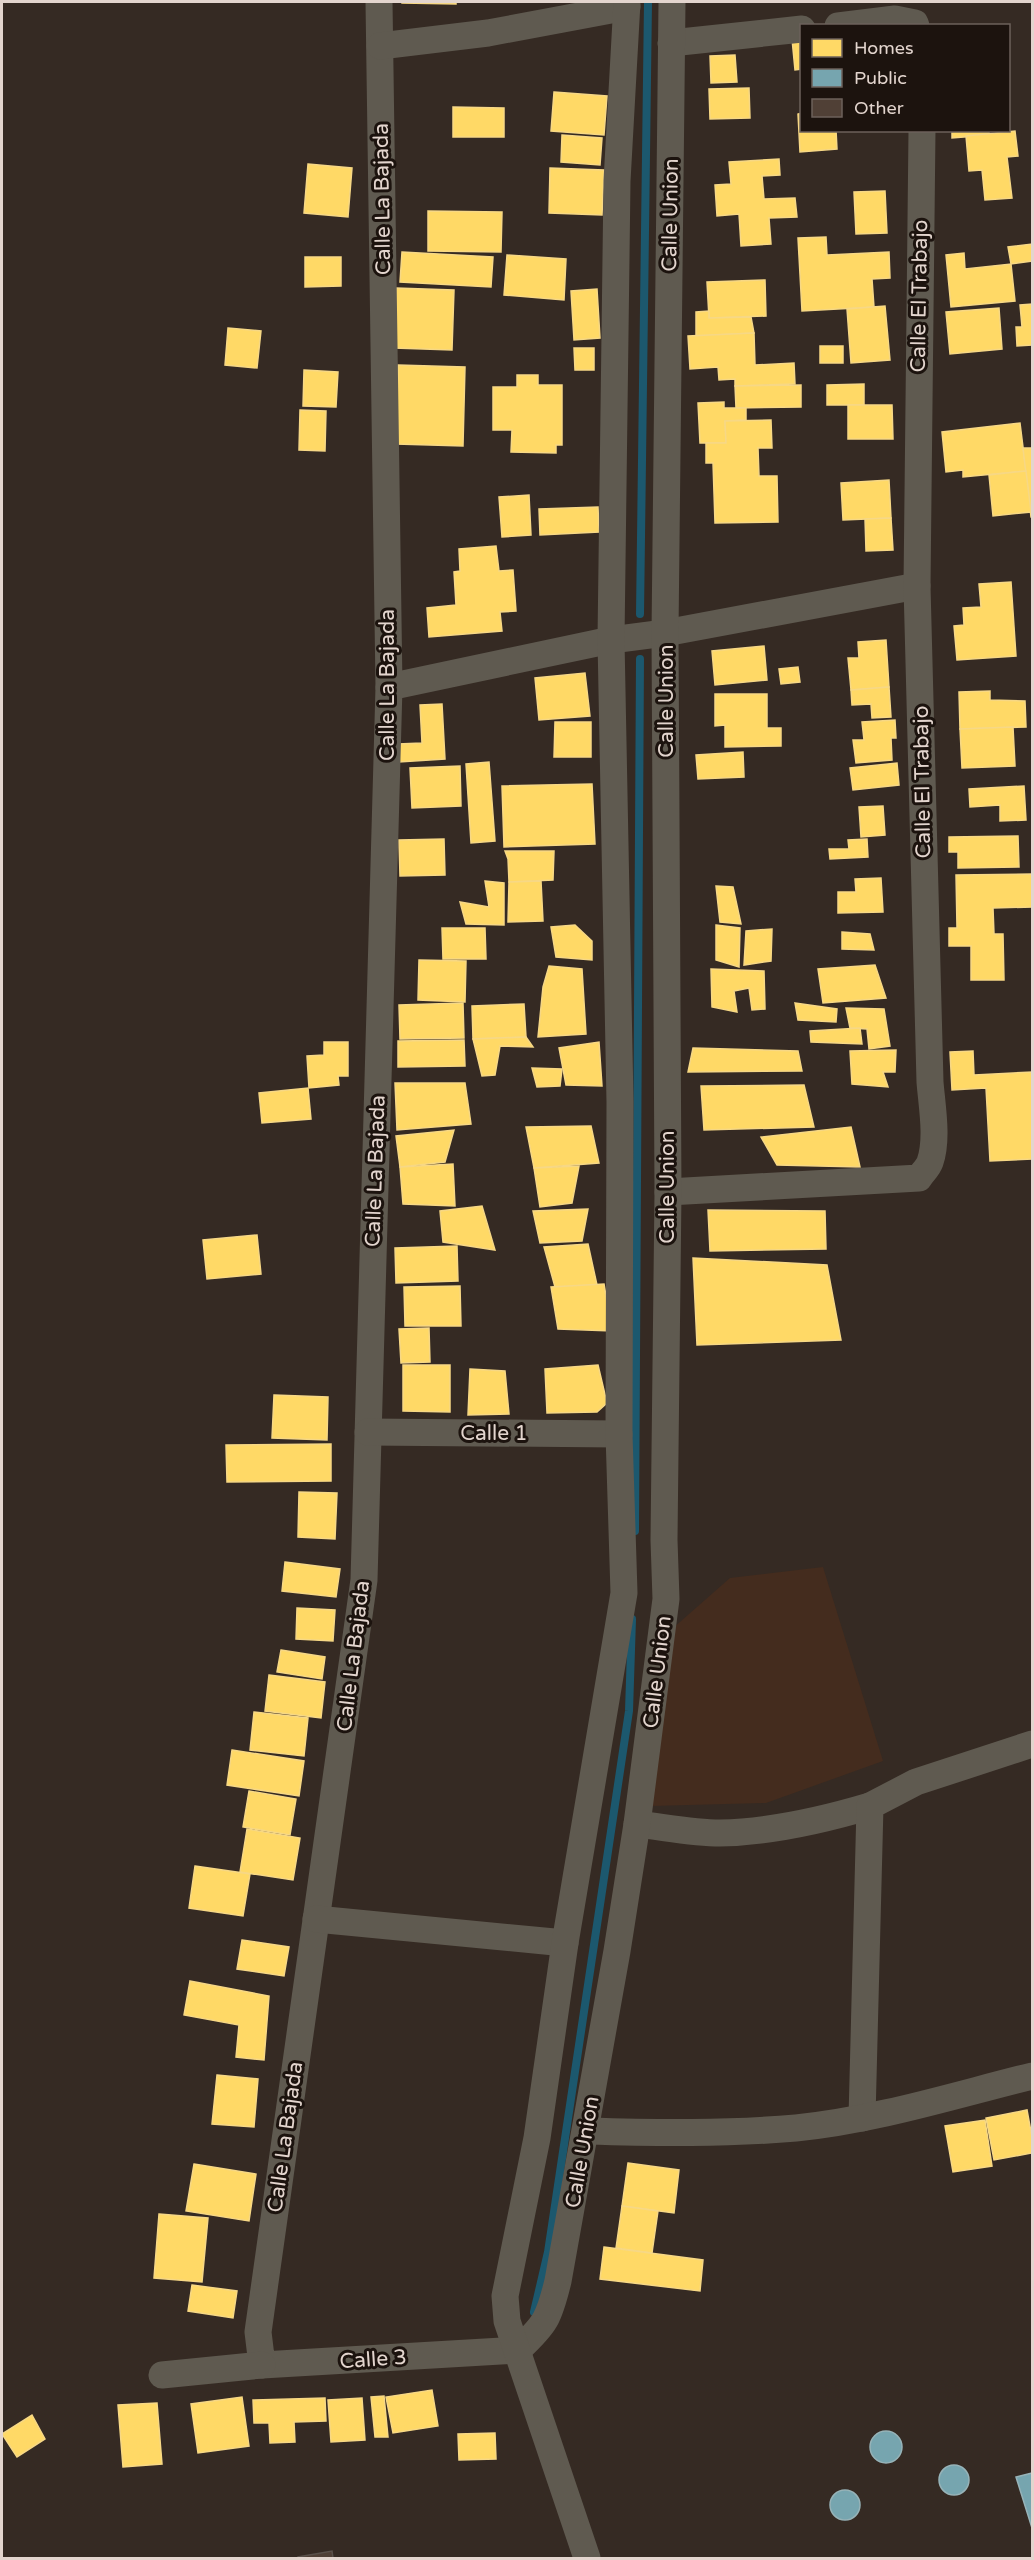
<svg xmlns="http://www.w3.org/2000/svg" width="1034" height="2560" font-family="'Varela Round',sans-serif">
  <style>
    .built { fill: #442c1e }
    .homes { fill: #ffd966; stroke: #f7d885; stroke-width: 1.5 }
    .public { fill: #76a5af; stroke: #97b3b8; stroke-width: 1.5 }
    .lines { fill: none; stroke-linecap: round; stroke-linejoin: round }
    .stream { stroke: #1c586e; stroke-width: 8 }
    .building { fill: #504036; stroke: #5a514b; stroke-width: 1.5 }
    .street { stroke: #5f5a50; stroke-width: 27 }
    .labels { text-anchor: middle; stroke-width: 6; stroke-linejoin: round; paint-order: stroke }
    .street-label { font-size: 21px; fill: #e3d5ce; stroke: #1c130e }
  </style>
  <rect width="100%" height="100%" fill="#352a23"/>
  <!-- built -->
  <path class="built" d="M 823,1567 L 883,1761 L 766,1803 L 651,1806 L 672,1629 L 730,1578 Z"/>
  <!-- homes -->
  <g class="homes">
    <path d="M 402,2 L 456,2 L 456,4 L 402,3 Z"/>
    <path d="M 802,38 L 802,69 L 795,70 L 792,39 Z"/>
    <path d="M 735,55 L 737,82 L 711,83 L 710,56 Z"/>
    <path d="M 749,88 L 750,118 L 710,119 L 709,89 Z"/>
    <path d="M 554,92 L 607,96 L 604,135 L 551,131 Z"/>
    <path d="M 453,107 L 504,108 L 504,137 L 453,137 Z"/>
    <path d="M 802,113 L 802,130 L 836,130 L 837,149 L 800,152 L 798,114 Z"/>
    <path d="M 952,130 L 989,130 L 989,135 L 952,138 Z"/>
    <path d="M 1015,131 L 1018,156 L 1007,157 L 1012,198 L 985,200 L 982,170 L 969,171 L 966,136 Z"/>
    <path d="M 562,135 L 602,138 L 600,165 L 561,162 Z"/>
    <path d="M 779,159 L 780,175 L 762,176 L 764,199 L 795,198 L 797,217 L 769,218 L 771,244 L 741,246 L 739,214 L 717,216 L 715,185 L 731,184 L 729,162 Z"/>
    <path d="M 308,164 L 352,168 L 348,217 L 304,213 Z"/>
    <path d="M 550,168 L 604,170 L 602,215 L 549,213 Z"/>
    <path d="M 885,191 L 887,233 L 856,234 L 854,192 Z"/>
    <path d="M 428,211 L 502,212 L 501,252 L 428,251 Z"/>
    <path d="M 826,237 L 827,255 L 889,252 L 890,278 L 872,279 L 874,307 L 802,311 L 798,238 Z"/>
    <path d="M 1032,244 L 1032,261 L 1011,264 L 1008,247 Z"/>
    <path d="M 402,252 L 493,257 L 491,287 L 400,282 Z"/>
    <path d="M 964,253 L 965,269 L 1011,264 L 1015,301 L 951,307 L 946,255 Z"/>
    <path d="M 507,255 L 566,259 L 564,300 L 504,295 Z"/>
    <path d="M 305,257 L 341,257 L 341,286 L 305,287 Z"/>
    <path d="M 765,280 L 766,316 L 709,318 L 707,282 Z"/>
    <path d="M 396,288 L 454,290 L 452,350 L 394,348 Z"/>
    <path d="M 597,289 L 600,338 L 574,340 L 571,291 Z"/>
    <path d="M 1032,304 L 1032,345 L 1017,346 L 1016,327 L 1022,327 L 1020,305 Z"/>
    <path d="M 885,306 L 890,360 L 851,363 L 847,309 Z"/>
    <path d="M 999,308 L 1002,349 L 950,354 L 946,312 Z"/>
    <path d="M 709,311 L 709,318 L 751,317 L 754,333 L 696,336 L 696,312 Z"/>
    <path d="M 228,328 L 261,331 L 257,368 L 225,365 Z"/>
    <path d="M 754,333 L 755,365 L 794,363 L 795,384 L 735,386 L 735,379 L 719,380 L 718,367 L 690,369 L 688,336 Z"/>
    <rect x="820" y="346" width="23" height="17"/>
    <path d="M 574,348 L 594,348 L 594,370 L 575,370 Z"/>
    <path d="M 398,365 L 465,367 L 463,446 L 396,444 Z"/>
    <path d="M 304,370 L 338,372 L 336,407 L 303,406 Z"/>
    <path d="M 517,375 L 538,375 L 538,385 L 562,385 L 562,445 L 556,445 L 556,453 L 511,452 L 512,430 L 493,430 L 493,387 L 517,387 Z"/>
    <path d="M 864,384 L 864,405 L 827,405 L 827,385 Z"/>
    <path d="M 801,385 L 801,407 L 736,408 L 735,386 Z"/>
    <path d="M 724,402 L 724,408 L 746,408 L 746,420 L 725,421 L 726,443 L 700,443 L 698,403 Z"/>
    <path d="M 848,405 L 892,405 L 893,439 L 848,439 Z"/>
    <path d="M 300,410 L 326,411 L 325,451 L 299,450 Z"/>
    <path d="M 771,420 L 772,448 L 758,448 L 759,476 L 777,476 L 778,522 L 715,523 L 713,463 L 706,463 L 706,443 L 726,443 L 725,421 Z"/>
    <path d="M 1020,423 L 1026,471 L 963,477 L 963,470 L 946,472 L 942,432 Z"/>
    <path d="M 1023,448 L 1032,448 L 1032,517 L 1031,517 Z"/>
    <path d="M 1026,471 L 1031,512 L 993,516 L 989,475 Z"/>
    <path d="M 889,480 L 891,518 L 843,520 L 841,483 Z"/>
    <path d="M 529,495 L 531,535 L 502,537 L 499,497 Z"/>
    <path d="M 598,507 L 599,532 L 540,535 L 539,509 Z"/>
    <path d="M 891,518 L 893,550 L 866,551 L 865,519 Z"/>
    <path d="M 496,546 L 499,571 L 513,570 L 516,611 L 500,612 L 502,631 L 429,637 L 427,608 L 456,605 L 454,572 L 460,571 L 459,549 Z"/>
    <path d="M 1011,582 L 1016,656 L 957,660 L 954,626 L 964,625 L 963,608 L 981,607 L 979,584 Z"/>
    <path d="M 886,640 L 889,687 L 851,690 L 848,658 L 859,658 L 858,642 Z"/>
    <path d="M 764,646 L 767,680 L 715,685 L 712,651 Z"/>
    <path d="M 798,667 L 800,682 L 781,684 L 779,669 Z"/>
    <path d="M 585,673 L 590,716 L 539,720 L 535,678 Z"/>
    <path d="M 889,687 L 891,717 L 872,718 L 871,704 L 852,705 L 851,690 Z"/>
    <path d="M 990,691 L 990,700 L 1025,701 L 1026,727 L 960,729 L 959,692 Z"/>
    <path d="M 715,694 L 767,694 L 767,728 L 781,728 L 781,746 L 725,747 L 725,725 L 715,726 Z"/>
    <path d="M 442,704 L 445,759 L 399,762 L 398,744 L 422,743 L 420,705 Z"/>
    <path d="M 895,720 L 896,738 L 891,738 L 892,760 L 856,763 L 853,740 L 864,740 L 862,722 Z"/>
    <path d="M 555,722 L 591,722 L 591,757 L 554,757 Z"/>
    <path d="M 1013,727 L 1015,766 L 962,768 L 960,729 Z"/>
    <path d="M 743,752 L 744,777 L 698,779 L 696,755 Z"/>
    <path d="M 489,762 L 495,841 L 471,843 L 466,764 Z"/>
    <path d="M 897,763 L 899,785 L 853,790 L 850,768 Z"/>
    <path d="M 460,766 L 461,806 L 412,808 L 410,768 Z"/>
    <path d="M 592,784 L 595,844 L 504,847 L 502,786 Z"/>
    <path d="M 1024,786 L 1026,820 L 1000,821 L 1000,805 L 970,807 L 969,789 Z"/>
    <path d="M 883,806 L 885,835 L 861,837 L 859,807 Z"/>
    <path d="M 1018,836 L 1019,867 L 958,868 L 958,852 L 949,852 L 949,837 Z"/>
    <path d="M 444,839 L 445,875 L 400,876 L 399,840 Z"/>
    <path d="M 867,839 L 868,857 L 830,859 L 829,849 L 849,849 L 848,840 Z"/>
    <path d="M 505,851 L 554,851 L 553,880 L 509,882 L 508,859 Z"/>
    <path d="M 1032,874 L 1032,907 L 993,908 L 994,934 L 1003,934 L 1004,980 L 971,980 L 971,946 L 949,946 L 949,928 L 957,928 L 956,875 Z"/>
    <path d="M 881,878 L 883,912 L 838,913 L 838,892 L 856,892 L 855,879 Z"/>
    <path d="M 485,881 L 504,883 L 504,925 L 466,924 L 460,902 L 489,907 Z"/>
    <path d="M 541,881 L 543,921 L 508,922 L 509,882 Z"/>
    <path d="M 716,886 L 733,887 L 741,924 L 720,922 Z"/>
    <path d="M 575,925 L 592,941 L 592,960 L 556,957 L 551,927 Z"/>
    <path d="M 716,925 L 740,928 L 739,967 L 716,960 Z"/>
    <path d="M 442,928 L 485,928 L 486,959 L 443,959 Z"/>
    <path d="M 772,929 L 771,961 L 744,965 L 746,931 Z"/>
    <path d="M 842,932 L 870,934 L 874,950 L 842,949 Z"/>
    <path d="M 419,960 L 466,961 L 465,1002 L 418,1000 Z"/>
    <path d="M 875,965 L 886,998 L 823,1003 L 818,969 Z"/>
    <path d="M 549,966 L 582,969 L 586,1034 L 538,1037 L 543,987 Z"/>
    <path d="M 711,969 L 764,971 L 765,1009 L 752,1010 L 749,988 L 734,991 L 737,1012 L 712,1007 Z"/>
    <path d="M 463,1003 L 464,1038 L 400,1039 L 399,1005 Z"/>
    <path d="M 795,1003 L 837,1009 L 836,1022 L 798,1020 Z"/>
    <path d="M 524,1004 L 526,1037 L 473,1039 L 472,1006 Z"/>
    <path d="M 846,1008 L 884,1009 L 890,1046 L 869,1049 L 867,1029 L 850,1028 Z"/>
    <path d="M 860,1028 L 862,1044 L 811,1042 L 810,1031 Z"/>
    <path d="M 526,1037 L 533,1047 L 500,1046 L 495,1075 L 482,1076 L 473,1039 Z"/>
    <path d="M 464,1040 L 465,1066 L 398,1067 L 398,1041 Z"/>
    <path d="M 324,1042 L 348,1042 L 348,1076 L 338,1076 L 339,1085 L 309,1088 L 307,1056 L 324,1055 Z"/>
    <path d="M 599,1042 L 602,1086 L 566,1085 L 559,1048 Z"/>
    <path d="M 693,1048 L 798,1051 L 802,1071 L 688,1072 Z"/>
    <path d="M 896,1050 L 895,1072 L 883,1072 L 888,1087 L 852,1084 L 850,1051 Z"/>
    <path d="M 973,1051 L 974,1075 L 1032,1072 L 1032,1159 L 990,1161 L 986,1088 L 952,1090 L 950,1052 Z"/>
    <path d="M 532,1068 L 562,1069 L 560,1086 L 537,1087 Z"/>
    <path d="M 395,1083 L 465,1083 L 471,1124 L 397,1130 Z"/>
    <path d="M 804,1085 L 814,1127 L 704,1130 L 701,1086 Z"/>
    <path d="M 308,1088 L 311,1119 L 262,1123 L 259,1093 Z"/>
    <path d="M 591,1126 L 599,1163 L 534,1168 L 526,1127 Z"/>
    <path d="M 851,1127 L 860,1167 L 777,1165 L 761,1137 Z"/>
    <path d="M 454,1130 L 445,1162 L 400,1167 L 396,1136 Z"/>
    <path d="M 453,1164 L 455,1206 L 403,1204 L 400,1167 Z"/>
    <path d="M 579,1166 L 572,1203 L 540,1207 L 534,1168 Z"/>
    <path d="M 482,1206 L 495,1250 L 443,1242 L 440,1211 Z"/>
    <path d="M 588,1209 L 582,1241 L 540,1243 L 533,1211 Z"/>
    <path d="M 708,1210 L 825,1211 L 826,1249 L 710,1251 Z"/>
    <path d="M 257,1235 L 261,1274 L 207,1279 L 203,1240 Z"/>
    <path d="M 588,1244 L 597,1285 L 555,1287 L 544,1247 Z"/>
    <path d="M 457,1246 L 458,1281 L 396,1283 L 395,1248 Z"/>
    <path d="M 693,1258 L 827,1265 L 841,1340 L 697,1345 Z"/>
    <path d="M 604,1284 L 612,1331 L 558,1329 L 551,1287 Z"/>
    <path d="M 460,1286 L 461,1326 L 405,1326 L 404,1287 Z"/>
    <path d="M 429,1328 L 430,1362 L 401,1363 L 399,1329 Z"/>
    <path d="M 403,1365 L 450,1365 L 450,1412 L 403,1411 Z"/>
    <path d="M 598,1365 L 607,1403 L 597,1412 L 547,1413 L 545,1369 Z"/>
    <path d="M 470,1369 L 505,1371 L 509,1414 L 468,1415 Z"/>
    <path d="M 274,1395 L 328,1397 L 327,1440 L 272,1438 Z"/>
    <path d="M 331,1444 L 331,1481 L 227,1482 L 226,1445 Z"/>
    <path d="M 299,1492 L 337,1493 L 335,1539 L 298,1537 Z"/>
    <path d="M 285,1562 L 340,1569 L 336,1597 L 282,1591 Z"/>
    <path d="M 297,1608 L 335,1610 L 333,1641 L 296,1639 Z"/>
    <path d="M 281,1650 L 325,1657 L 322,1679 L 277,1672 Z"/>
    <path d="M 269,1675 L 325,1682 L 321,1718 L 265,1711 Z"/>
    <path d="M 254,1712 L 308,1718 L 304,1756 L 250,1750 Z"/>
    <path d="M 232,1750 L 304,1761 L 299,1796 L 227,1785 Z"/>
    <path d="M 249,1791 L 296,1799 L 290,1835 L 243,1827 Z"/>
    <path d="M 247,1829 L 300,1838 L 293,1880 L 240,1872 Z"/>
    <path d="M 195,1866 L 250,1874 L 243,1916 L 189,1908 Z"/>
    <path d="M 242,1940 L 289,1947 L 284,1976 L 237,1969 Z"/>
    <path d="M 190,1981 L 269,1996 L 264,2060 L 236,2057 L 239,2025 L 184,2015 Z"/>
    <path d="M 217,2075 L 258,2079 L 254,2127 L 212,2124 Z"/>
    <path d="M 1027,2110 L 1032,2137 L 1032,2153 L 994,2160 L 986,2118 Z"/>
    <path d="M 985,2120 L 992,2166 L 953,2172 L 945,2126 Z"/>
    <path d="M 628,2163 L 679,2170 L 674,2213 L 622,2206 Z"/>
    <path d="M 194,2164 L 256,2174 L 249,2221 L 186,2211 Z"/>
    <path d="M 622,2206 L 658,2211 L 652,2253 L 616,2248 Z"/>
    <path d="M 159,2214 L 208,2218 L 202,2282 L 154,2278 Z"/>
    <path d="M 604,2247 L 703,2260 L 700,2291 L 600,2279 Z"/>
    <path d="M 192,2285 L 237,2291 L 233,2318 L 188,2311 Z"/>
    <path d="M 432,2390 L 438,2426 L 393,2433 L 386,2397 Z"/>
    <path d="M 384,2396 L 388,2437 L 375,2437 L 371,2397 Z"/>
    <path d="M 242,2397 L 249,2446 L 198,2453 L 191,2404 Z"/>
    <path d="M 325,2398 L 326,2421 L 294,2422 L 295,2442 L 270,2443 L 269,2423 L 254,2423 L 253,2400 Z"/>
    <path d="M 362,2398 L 365,2440 L 331,2442 L 328,2400 Z"/>
    <path d="M 157,2403 L 162,2464 L 123,2467 L 118,2405 Z"/>
    <path d="M 32,2415 L 45,2439 L 17,2457 L 2,2434 Z"/>
    <path d="M 495,2433 L 496,2459 L 459,2460 L 458,2434 Z"/>
  </g>
  <!-- public -->
  <g class="public">
    <circle cx="886" cy="2447" r="16"/>
    <circle cx="954" cy="2480" r="15"/>
    <path d="M 1032,2473 L 1032,2528 L 1016,2477 Z"/>
    <circle cx="845" cy="2505" r="15"/>
  </g>
  <g class="lines">
    <!-- stream -->
    <g class="stream">
      <path d="M 640,614 L 648,2"/>
      <path d="M 635,1531 L 640,659"/>
      <path d="M 534,2312 L 548,2252 L 629,1711 L 632,1619"/>
    </g>
  </g>
  <!-- building -->
  <path class="building" d="M 332,2551 L 333,2558 L 298,2558 L 298,2557 Z"/>
  <g class="lines">
    <!-- street -->
    <g class="street">
      <path d="M 379,2 L 389,687 L 364,1580 L 258,2332 L 262,2365 L 518,2350"/>
      <path d="M 838,26 L 895,19 L 915,23 L 916,26"/>
      <path d="M 671,43 L 802,29"/>
      <path d="M 380,46 L 488,33 L 627,7"/>
      <path d="M 389,687 L 611,640 L 665,633 L 917,586"/>
      <path d="M 668,1192 L 919,1178 C 922,1173 928,1168 930,1162 C 938,1139 932,1107 930,1082 L 917,586 L 922,130"/>
      <path d="M 368,1432 L 619,1434"/>
      <path d="M 637,1824 C 664,1827 693,1833 720,1833 C 770,1832 823,1820 870,1806"/>
      <path d="M 316,1919 L 565,1943"/>
      <path d="M 862,2118 L 870,1806 L 916,1782 L 1032,1744"/>
      <path d="M 586,2131 C 656,2133 726,2134 796,2128 C 876,2120 955,2095 1032,2076"/>
      <path d="M 518,2350 C 546,2324 549,2318 558,2281 L 617,1951 L 637,1824 L 666,1599 L 664,1540 L 668,1192 L 665,633 L 672,2"/>
      <path d="M 162,2375 L 262,2365"/>
      <path d="M 587,2558 L 507,2321 L 505,2296 L 537,2138 L 565,1943 L 624,1593 L 619,1434 L 620,1102 L 611,640 L 617,181 L 627,2"/>
    </g>
  </g>
  <g class="labels">
    <!-- street labels -->
    <g class="street-label">
      <text transform="translate(382 199) rotate(-91)" y="7">Calle La Bajada</text>
      <text transform="translate(670 215) rotate(-89)" y="7">Calle Union</text>
      <text transform="translate(919 296) rotate(-89)" y="7">Calle El Trabajo</text>
      <text transform="translate(387 685) rotate(-90)" y="7">Calle La Bajada</text>
      <text transform="translate(666 701) rotate(-90)" y="7">Calle Union</text>
      <text transform="translate(922 782) rotate(-91)" y="7">Calle El Trabajo</text>
      <text transform="translate(375 1171) rotate(-88)" y="7">Calle La Bajada</text>
      <text transform="translate(667 1187) rotate(-90)" y="7">Calle Union</text>
      <text x="494" y="1440">Calle 1</text>
      <text transform="translate(353 1656) rotate(-83)" y="7">Calle La Bajada</text>
      <text transform="translate(657 1672) rotate(-83)" y="7">Calle Union</text>
      <text transform="translate(285 2137) rotate(-82)" y="7">Calle La Bajada</text>
      <text transform="translate(582 2152) rotate(-80)" y="7">Calle Union</text>
      <text transform="translate(373 2359) rotate(-4)" y="7">Calle 3</text>
    </g>
  </g>
  <!-- border -->
  <rect width="1034" height="2560" fill="none" stroke="#e3d5ce" stroke-width="6"/>
  <!-- legend -->
  <rect x="800" y="24" width="210" height="108" fill="#1c130e" stroke="#6c615b" stroke-width="1.5"/>
  <rect x="812" y="39" width="30" height="18" fill="#ffd966" stroke="#6c615b" stroke-width="1.5"/>
  <text x="854" y="54" font-size="18" fill="#e3d5ce">Homes</text>
  <rect x="812" y="69" width="30" height="18" fill="#76a5af" stroke="#6c615b" stroke-width="1.5"/>
  <text x="854" y="84" font-size="18" fill="#e3d5ce">Public</text>
  <rect x="812" y="99" width="30" height="18" fill="#504036" stroke="#6c615b" stroke-width="1.5"/>
  <text x="854" y="114" font-size="18" fill="#e3d5ce">Other</text>
</svg>
